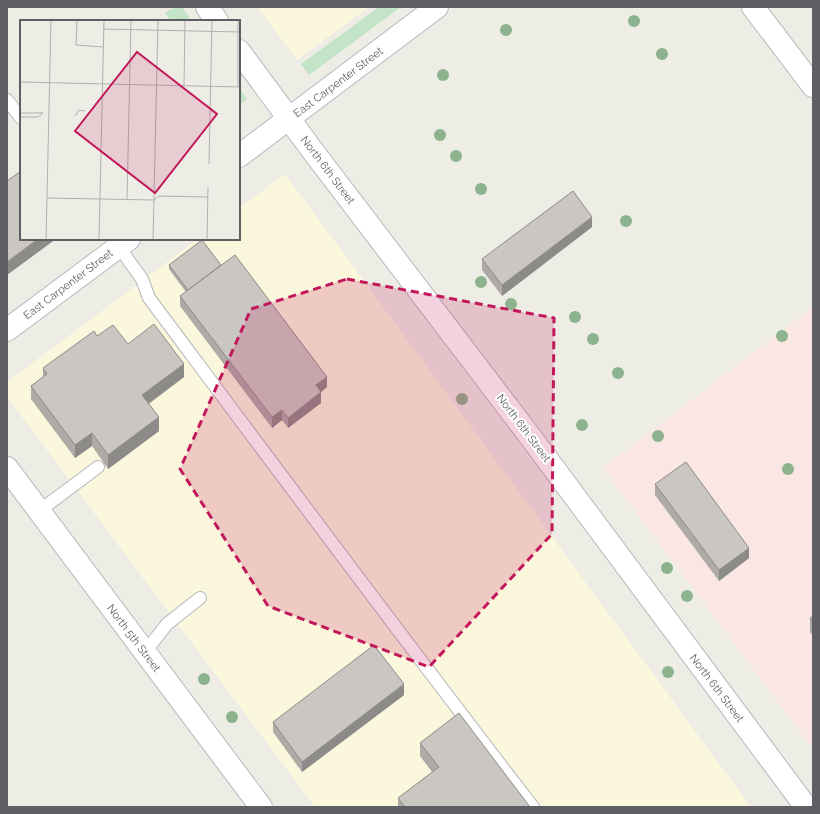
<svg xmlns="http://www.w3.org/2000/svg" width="820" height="814" font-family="Raleway,sans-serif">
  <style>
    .commercial { fill: #fbf7dd }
    .medical { fill: #fae7e3 }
    .green { fill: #c3e4c7 }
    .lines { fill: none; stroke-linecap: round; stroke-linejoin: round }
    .lane-casing { stroke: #b5b7bb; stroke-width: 14 }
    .street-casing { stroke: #b5b7bb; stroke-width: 24 }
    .secondary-casing { stroke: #b6b8be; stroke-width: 24 }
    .lane { stroke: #fff; stroke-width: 12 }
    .street { stroke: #fff; stroke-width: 22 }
    .secondary { stroke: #fff; stroke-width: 22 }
    .tree { fill: #8cb38e }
    .wall { fill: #aeaba7 }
    .shaded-wall { fill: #8d8b88 }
    .building { fill: #cac7c2; stroke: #8d8b88 }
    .marked { fill: #c2185b; fill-opacity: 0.2; stroke: #c2185b; stroke-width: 3; stroke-dasharray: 8 5; stroke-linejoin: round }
    .labels { text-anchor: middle; stroke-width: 4; stroke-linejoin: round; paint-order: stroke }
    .street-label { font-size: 11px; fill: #5d5f64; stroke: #fff }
    .inset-road { fill: none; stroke: #b0b0ad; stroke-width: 1 }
    .view { fill: #c2185b; fill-opacity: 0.15; stroke: #c2185b; stroke-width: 2 }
    .inset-edge { fill: none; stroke: #5d5f64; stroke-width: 2 }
  </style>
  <rect width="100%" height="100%" fill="#eeede5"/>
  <!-- commercial -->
  <g class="commercial">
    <path d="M 258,7 L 369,7 L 297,60 Z"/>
    <path d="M 285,174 L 751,807 L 315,807 L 7,397 L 7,382 L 198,239 L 239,239 L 239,208 Z"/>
  </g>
  <!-- medical -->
  <path class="medical" d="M 813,307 L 813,749 L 603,468 Z"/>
  <!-- green -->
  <g class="green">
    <path d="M 182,7 L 192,21 L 171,21 L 165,13 L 171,9 Z"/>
    <path d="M 379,7 L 401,7 L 309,75 L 301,64 Z"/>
    <path d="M 239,88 L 247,99 L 239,105 Z"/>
  </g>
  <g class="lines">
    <defs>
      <g id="lane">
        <path d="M 7,100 L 21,118"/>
        <path d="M 116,243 L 142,279 L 149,298 C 276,468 403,639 533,807"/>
        <path d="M 39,511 L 98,467"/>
        <path d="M 145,652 L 167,624 L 200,598"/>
      </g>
      <path id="street" d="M 753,7 L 813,86"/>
      <g id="secondary">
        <path d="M 207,7 L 217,21"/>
        <path d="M 239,51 L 312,150 L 529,435 L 806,807"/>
        <path d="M 239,156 L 437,7"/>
        <path d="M 7,330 L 129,239"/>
        <path d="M 7,468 L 261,807"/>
      </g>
    </defs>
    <!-- lane casing -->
    <use href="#lane" class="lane-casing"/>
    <!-- street casing -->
    <use href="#street" class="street-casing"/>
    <!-- secondary casing -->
    <use href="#secondary" class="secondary-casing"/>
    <!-- lane -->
    <use href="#lane" class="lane"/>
    <!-- street -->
    <use href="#street" class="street"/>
    <!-- secondary -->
    <use href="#secondary" class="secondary"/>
  </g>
  <!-- trees -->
  <g class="tree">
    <circle cx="634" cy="21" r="6"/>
    <circle cx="506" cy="30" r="6"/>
    <circle cx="662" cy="54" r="6"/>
    <circle cx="443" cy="75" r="6"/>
    <circle cx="440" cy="135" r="6"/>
    <circle cx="456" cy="156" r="6"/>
    <circle cx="481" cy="189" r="6"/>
    <circle cx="626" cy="221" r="6"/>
    <circle cx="481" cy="282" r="6"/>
    <circle cx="511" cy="304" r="6"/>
    <circle cx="575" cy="317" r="6"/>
    <circle cx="782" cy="336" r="6"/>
    <circle cx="593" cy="339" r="6"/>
    <circle cx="618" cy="373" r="6"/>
    <circle cx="462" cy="399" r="6"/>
    <circle cx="582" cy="425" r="6"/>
    <circle cx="658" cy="436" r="6"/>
    <circle cx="788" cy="469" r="6"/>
    <circle cx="667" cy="568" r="6"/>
    <circle cx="687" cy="596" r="6"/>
    <circle cx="668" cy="672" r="6"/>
    <circle cx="204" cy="679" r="6"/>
    <circle cx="232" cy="717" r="6"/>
  </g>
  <!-- wall -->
  <g class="wall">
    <path d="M 592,227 L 502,296 L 482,270 L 482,259 Z"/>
    <path d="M 169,265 L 221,265 L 327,387 L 321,392 L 321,403 L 288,428 L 282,420 L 272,428 L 180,306 L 180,296 L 186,292 L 169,269 Z"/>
    <path d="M 97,336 L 128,344 L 184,377 L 149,404 L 159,431 L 108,469 L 92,446 L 75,458 L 31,399 L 31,386 L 43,377 L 43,368 Z"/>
    <path d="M 655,484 L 749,558 L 719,581 L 655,495 Z"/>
    <path d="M 813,616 L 813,636 L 810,632 L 810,618 Z"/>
    <path d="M 404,695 L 302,772 L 273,732 L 273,722 Z"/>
    <path d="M 420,743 L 530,807 L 398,807 L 398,798 L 432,772 L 420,756 Z"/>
  </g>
  <!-- shaded-wall -->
  <g class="shaded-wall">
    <path d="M 592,217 L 592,227 L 502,296 L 502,285 Z"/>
    <path d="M 38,239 L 56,239 L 7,275 L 7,262 Z"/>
    <path d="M 184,364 L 184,377 L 142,408 L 142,395 Z"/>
    <path d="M 327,377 L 327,387 L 316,396 L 316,385 Z"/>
    <path d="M 321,392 L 321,403 L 288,428 L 288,418 Z"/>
    <path d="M 282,410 L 282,420 L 272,428 L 272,417 Z"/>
    <path d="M 159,417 L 159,431 L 108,469 L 108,455 Z"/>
    <path d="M 92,433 L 92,446 L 75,458 L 75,445 Z"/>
    <path d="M 749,548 L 749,558 L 719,581 L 719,570 Z"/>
    <path d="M 404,684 L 404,695 L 302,772 L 302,762 Z"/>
  </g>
  <!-- building -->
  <g class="building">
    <path d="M 21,171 L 21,239 L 38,239 L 7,262 L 7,181 Z"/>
    <path d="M 573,191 L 592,217 L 502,285 L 482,259 Z"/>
    <path d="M 202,240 L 221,265 L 188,290 L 169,265 Z"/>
    <path d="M 235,255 L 327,377 L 316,385 L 321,392 L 288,418 L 282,410 L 272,417 L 180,296 Z"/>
    <path d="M 154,324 L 184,364 L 142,395 L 159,417 L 108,455 L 92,433 L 75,445 L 31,386 L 47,374 L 43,368 L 94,331 L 97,336 L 113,325 L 128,344 Z"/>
    <path d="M 686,462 L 749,548 L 719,570 L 655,484 Z"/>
    <path d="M 813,616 L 813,623 L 810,618 Z"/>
    <path d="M 374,645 L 404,684 L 302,762 L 273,722 Z"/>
    <path d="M 459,713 L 530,807 L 405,807 L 398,798 L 439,767 L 420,743 Z"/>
  </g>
  <!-- marked area -->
  <path class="marked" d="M 347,279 L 554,318 L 552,534 L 429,667 L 268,606 L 180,469 L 251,309 Z"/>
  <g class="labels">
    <!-- street labels -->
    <g class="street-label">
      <text transform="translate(338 82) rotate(-37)" y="4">East Carpenter Street</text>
      <text transform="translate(328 170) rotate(53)" y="4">North 6th Street</text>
      <text transform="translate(68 284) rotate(-37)" y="4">East Carpenter Street</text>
      <text transform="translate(524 428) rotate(53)" y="4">North 6th Street</text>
      <text transform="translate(134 638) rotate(53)" y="4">North 5th Street</text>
      <text transform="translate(717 688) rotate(53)" y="4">North 6th Street</text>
    </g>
  </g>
  <!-- overview -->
  <g transform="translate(20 20)">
    <rect width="220" height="220" fill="#eeede5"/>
    <path class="inset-road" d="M 57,0 L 56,25 L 83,27M 83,9 L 220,12M 0,62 L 220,67M 164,66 L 165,0M 218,67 L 218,0M 0,93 L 23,93M 55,96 L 59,90 L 65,91M 0,97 L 18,97 L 23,93M 189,144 L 192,0M 27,178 L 134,180 L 139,176 L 188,177M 107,179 L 111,0M 26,220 L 31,0M 79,220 L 84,0M 133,220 L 138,0M 187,220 L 188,167"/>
    <path class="view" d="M 117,32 L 197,94 L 135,173 L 55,111 Z"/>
    <rect width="220" height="220" class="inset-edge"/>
  </g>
  <!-- border -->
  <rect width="820" height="814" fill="none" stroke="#5d5f64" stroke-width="16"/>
</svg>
